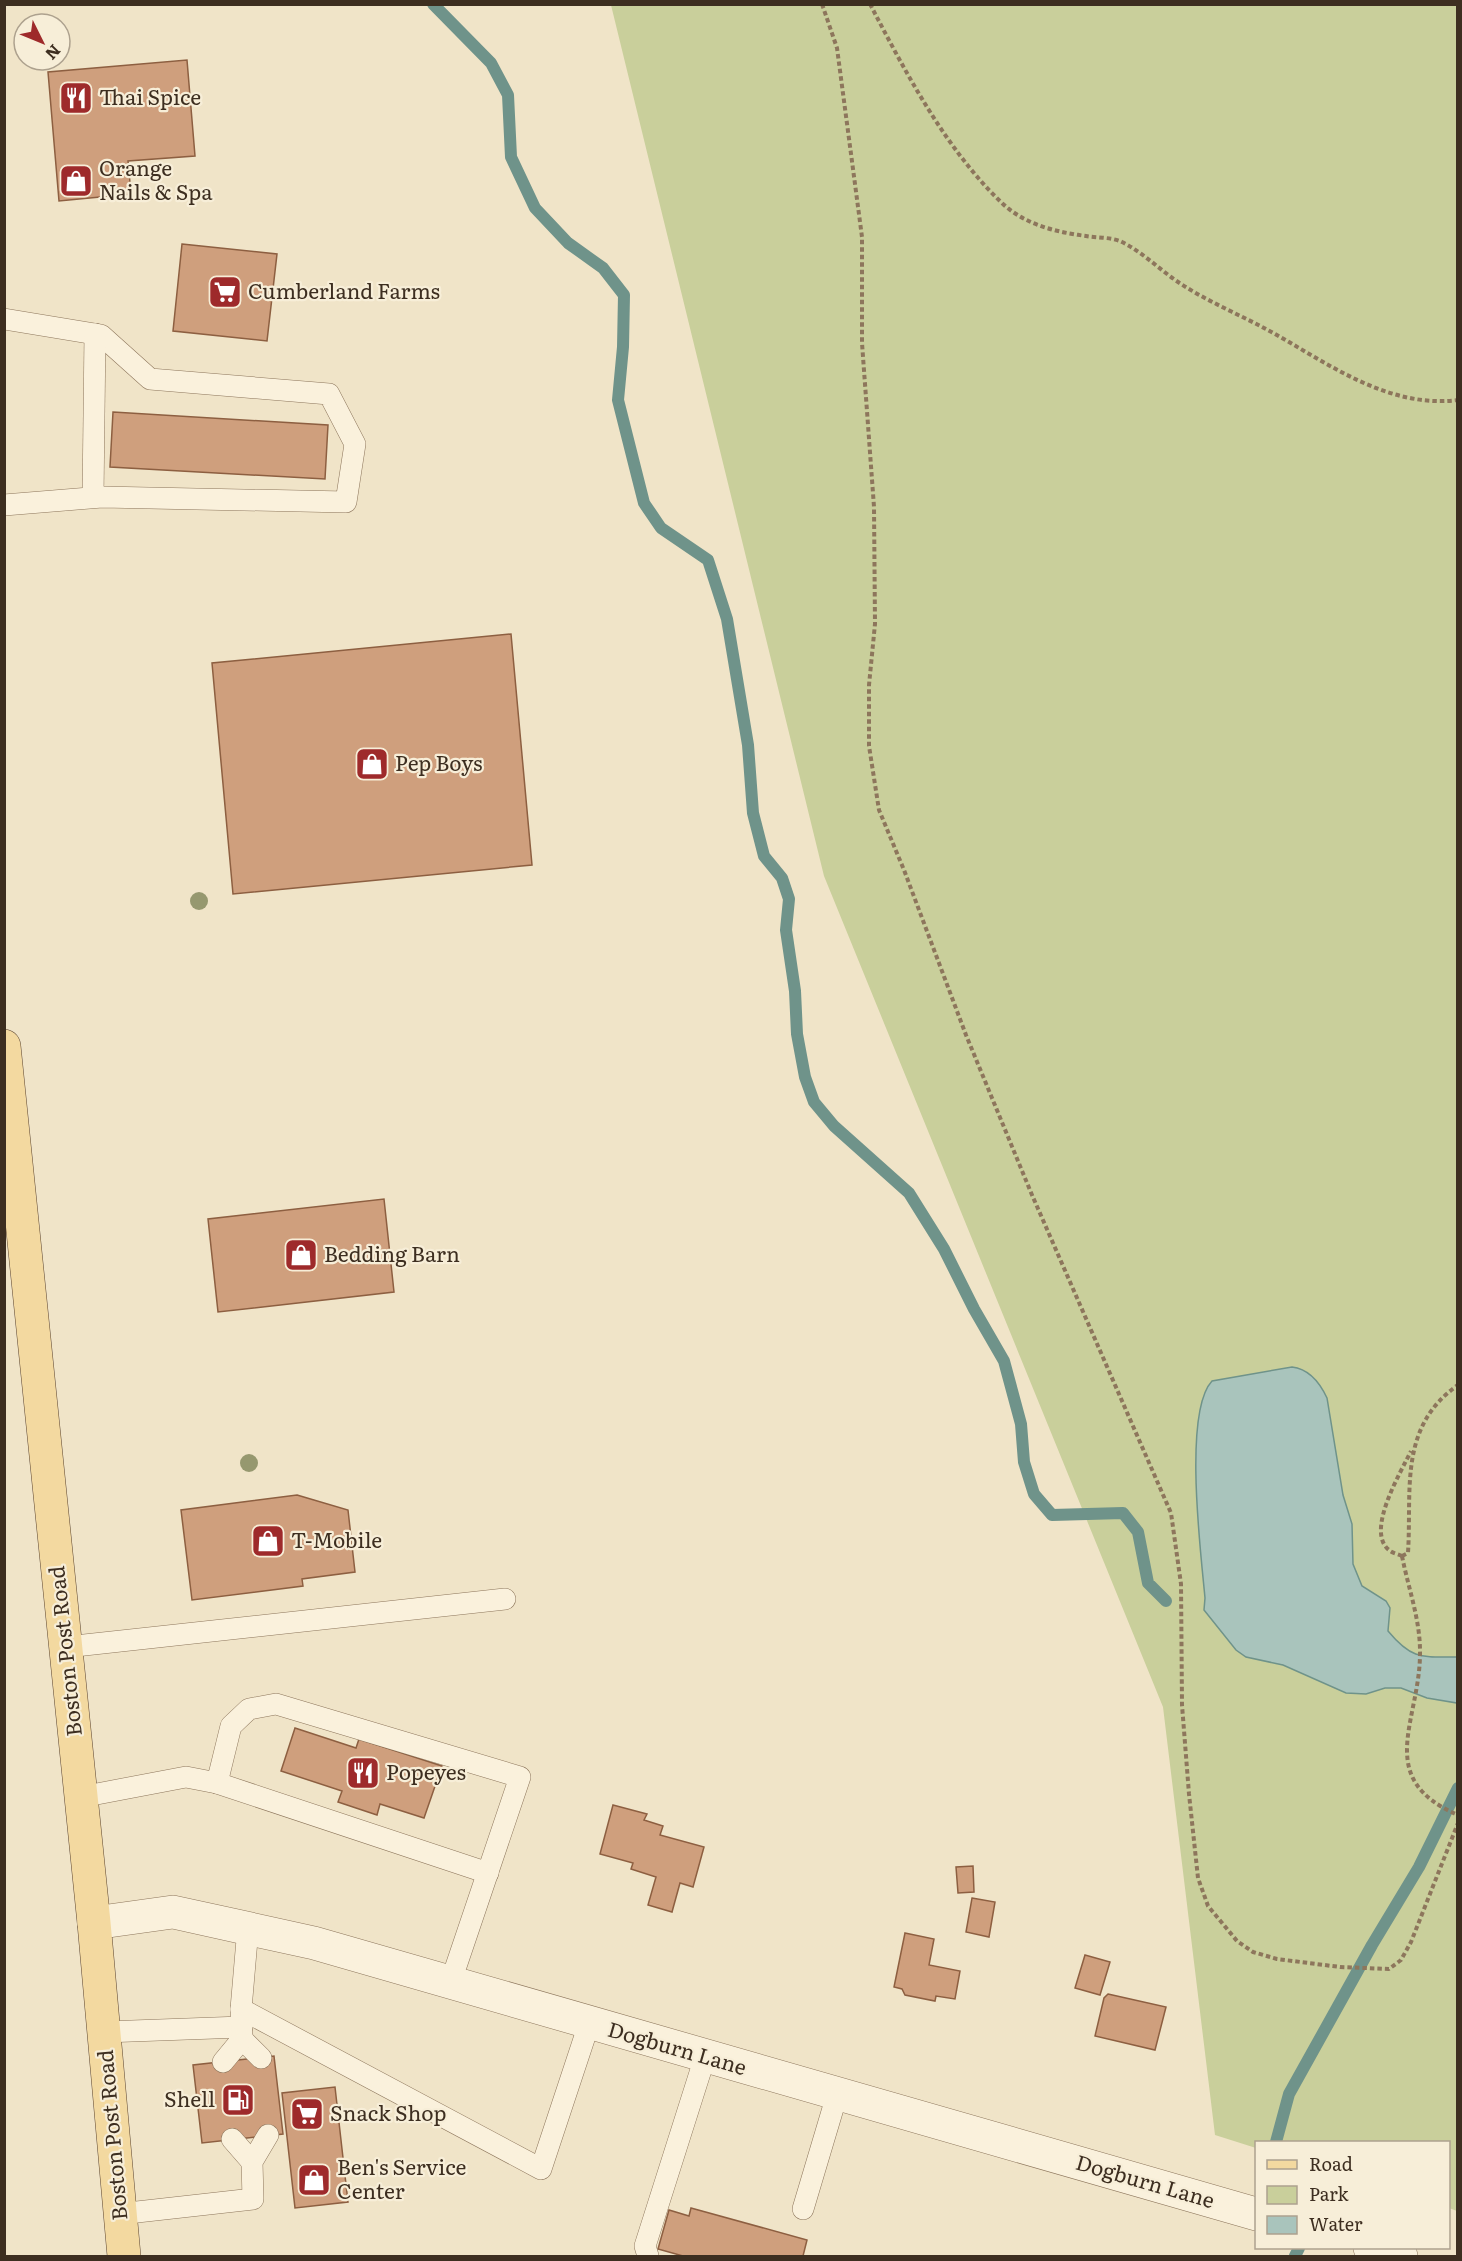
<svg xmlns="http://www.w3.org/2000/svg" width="1462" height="2261" font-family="Literata,serif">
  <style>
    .green { fill: #c9cf9b }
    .water { fill: #a9c4bc; stroke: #6f938a; stroke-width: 1.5 }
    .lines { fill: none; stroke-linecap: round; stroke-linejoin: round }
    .stream { stroke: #6f938a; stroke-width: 12 }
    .building { fill: #cf9f7d; stroke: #8d5f41; stroke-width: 1.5 }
    .lane-casing { stroke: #8d765c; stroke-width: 22 }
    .street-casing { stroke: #8d765c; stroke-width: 34 }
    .primary-casing { stroke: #5b4430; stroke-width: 34 }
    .path { stroke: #8d765c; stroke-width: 4; stroke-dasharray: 4.5 3; stroke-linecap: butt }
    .lane { stroke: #faf1dc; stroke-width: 21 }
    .street { stroke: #faf1dc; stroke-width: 33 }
    .primary { stroke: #f3d9a0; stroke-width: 33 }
    .tree { fill: #96986f }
    .labels { text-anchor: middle; stroke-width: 4.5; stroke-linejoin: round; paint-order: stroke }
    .poi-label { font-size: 21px; fill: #3d2e20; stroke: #f7eed8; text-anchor: start }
    .street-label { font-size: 21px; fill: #3d2e20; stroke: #f7eed8 }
  </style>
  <rect width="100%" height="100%" fill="#f0e4c8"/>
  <!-- green -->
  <path class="green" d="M 611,5 L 1457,5 L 1457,2211 L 1449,2208 L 1448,2142 L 1256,2142 L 1256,2148 L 1215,2135 L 1163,1707 L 824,876 Z"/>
  <!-- water -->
  <path class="water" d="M 1292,1367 C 1309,1369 1320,1383 1327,1398 L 1343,1495 L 1352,1524 L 1353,1564 L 1362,1586 L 1386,1601 L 1390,1608 L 1388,1631 C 1412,1660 1422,1657 1457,1657 L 1457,1703 L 1427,1698 L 1401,1688 L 1385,1688 L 1366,1694 L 1346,1693 L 1283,1665 L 1246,1657 L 1236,1650 L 1204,1610 L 1205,1598 C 1201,1554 1183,1412 1212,1381 Z"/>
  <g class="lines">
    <!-- stream -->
    <g class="stream">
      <path d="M 433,4 L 491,63 L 508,95 L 511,157 L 535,208 L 568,243 L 603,268 L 624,295 L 623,347 L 618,400 L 644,503 L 661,528 L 708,560 L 727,619 L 748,745 L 753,813 L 764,856 L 782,878 L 789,899 L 786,930 L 795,991 L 797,1034 L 805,1077 L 814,1102 L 834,1126 L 909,1193 L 944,1249 L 974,1309 L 1004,1361 L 1021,1424 L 1024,1462 L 1034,1494 L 1052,1515 L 1123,1513 L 1138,1532 L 1148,1583 L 1166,1601"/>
      <path d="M 1276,2142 L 1289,2094 L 1372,1945 L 1419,1867 L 1458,1788"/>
      <path d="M 1295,2256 L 1299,2248"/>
    </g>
  </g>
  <!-- building -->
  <g class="building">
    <path d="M 187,60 L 195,156 L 128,161 L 131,194 L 59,201 L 48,72 Z"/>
    <path d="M 182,244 L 277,254 L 267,341 L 173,331 Z"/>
    <path d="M 113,412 L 328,425 L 325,479 L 110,467 Z"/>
    <path d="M 511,634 L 532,865 L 233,894 L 212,663 Z"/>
    <path d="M 384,1199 L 394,1292 L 218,1312 L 208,1219 Z"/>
    <path d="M 297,1495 L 348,1510 L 355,1572 L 302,1579 L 303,1586 L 192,1600 L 181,1510 Z"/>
    <path d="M 295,1728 L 356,1748 L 359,1739 L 442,1766 L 424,1818 L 380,1804 L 377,1815 L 338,1802 L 342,1791 L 281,1771 Z"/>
    <path d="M 613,1805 L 647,1814 L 644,1820 L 663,1826 L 660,1835 L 704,1847 L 693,1887 L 680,1883 L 672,1912 L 648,1905 L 656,1877 L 631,1869 L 633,1863 L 600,1854 Z"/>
    <path d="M 973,1866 L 974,1892 L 958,1893 L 956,1867 Z"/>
    <path d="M 972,1898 L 995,1902 L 989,1937 L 966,1932 Z"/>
    <path d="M 905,1933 L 934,1939 L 929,1965 L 960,1971 L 955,1999 L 936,1996 L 935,2001 L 905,1995 L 902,1989 L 894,1987 Z"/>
    <path d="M 1085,1955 L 1110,1962 L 1100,1995 L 1075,1988 Z"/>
    <path d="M 1108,1994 L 1166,2007 L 1155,2050 L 1095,2036 L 1104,1998 Z"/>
    <path d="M 274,2056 L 283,2134 L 202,2143 L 193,2065 Z"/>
    <path d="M 335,2087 L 348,2202 L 295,2208 L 282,2093 Z"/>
    <path d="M 691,2208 L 807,2240 L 803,2256 L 683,2256 L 658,2249 L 669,2210 L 689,2216 Z"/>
  </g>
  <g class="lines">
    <defs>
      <g id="lane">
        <path d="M 4,319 L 101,335 L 150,379 L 329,394 L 355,444 L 346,502 L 102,497 L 4,505"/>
        <path d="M 93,497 L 95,334"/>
        <path d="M 66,1647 L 505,1599"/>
        <path d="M 217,1783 L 488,1873"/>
        <path d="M 81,1797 L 186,1777 L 217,1783 L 231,1726 L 249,1709 L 276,1704 L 520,1777 L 450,1984"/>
        <path d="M 241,2009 L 541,2169 L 589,2024"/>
        <path d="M 104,2032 L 242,2027"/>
        <path d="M 242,2039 L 261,2058"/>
        <path d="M 223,2062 L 242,2039 L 241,2009 L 248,1928"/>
        <path d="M 232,2139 L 252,2162"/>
        <path d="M 803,2209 L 837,2095"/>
        <path d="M 119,2214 L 253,2199 L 252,2162 L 268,2135"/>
        <path d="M 648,2256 L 645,2246 L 705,2057"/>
      </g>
      <g id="street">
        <path d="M 94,1923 L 173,1912 L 314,1943 L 1256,2214"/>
        <path d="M 1370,2248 L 1401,2256"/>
      </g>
      <path id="primary" d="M 4,1046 L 94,1923 L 124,2256"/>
    </defs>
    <!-- lane casing -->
    <use href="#lane" class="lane-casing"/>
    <!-- street casing -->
    <use href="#street" class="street-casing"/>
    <!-- primary casing -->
    <use href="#primary" class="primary-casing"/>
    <!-- path -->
    <g class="path">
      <path d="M 822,4 L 837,48 L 862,237 L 862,343 L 874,507 L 875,624 L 869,685 L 869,746 L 879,810 L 904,870 L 966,1035 L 1032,1195 L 1171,1513 L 1181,1584 L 1182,1705 L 1189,1794 L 1198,1878 L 1208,1906 L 1237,1941 L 1253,1952 L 1277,1959 L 1340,1967 L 1389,1969 L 1401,1960 L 1411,1942 L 1458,1823"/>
      <path d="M 870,4 C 906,73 946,150 1003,204 C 1026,225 1056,232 1086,236 C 1097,238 1112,237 1122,242 C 1144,253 1161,271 1181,284 C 1207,301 1238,314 1266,329 C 1325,361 1386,409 1458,400"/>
      <path d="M 1402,1556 C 1408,1587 1420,1619 1420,1651 C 1421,1720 1372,1778 1458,1815"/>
      <path d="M 1402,1556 L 1408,1553 C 1412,1490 1398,1427 1458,1385"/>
      <path d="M 1402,1556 C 1398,1554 1392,1553 1389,1550 C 1365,1531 1401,1472 1411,1451"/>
    </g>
    <!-- lane -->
    <use href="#lane" class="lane"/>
    <!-- street -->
    <use href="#street" class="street"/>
    <!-- primary -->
    <use href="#primary" class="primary"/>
  </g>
  <!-- trees -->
  <g class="tree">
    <circle cx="199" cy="901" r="9"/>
    <circle cx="249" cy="1463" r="9"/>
  </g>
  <!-- icons -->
  <defs>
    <symbol id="restaurant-square" viewBox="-11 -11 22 22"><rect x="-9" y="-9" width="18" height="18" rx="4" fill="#9e2a2b" stroke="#f7eed8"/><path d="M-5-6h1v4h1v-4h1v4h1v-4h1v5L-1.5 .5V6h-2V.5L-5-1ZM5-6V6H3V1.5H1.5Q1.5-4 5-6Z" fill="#fff"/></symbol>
    <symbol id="shop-square" viewBox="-11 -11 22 22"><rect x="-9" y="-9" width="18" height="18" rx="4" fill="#9e2a2b" stroke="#f7eed8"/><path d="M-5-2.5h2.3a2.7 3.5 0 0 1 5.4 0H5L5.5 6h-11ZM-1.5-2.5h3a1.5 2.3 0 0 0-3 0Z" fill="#fff"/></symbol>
    <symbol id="supermarket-square" viewBox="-11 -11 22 22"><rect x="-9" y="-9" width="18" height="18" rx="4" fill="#9e2a2b" stroke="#f7eed8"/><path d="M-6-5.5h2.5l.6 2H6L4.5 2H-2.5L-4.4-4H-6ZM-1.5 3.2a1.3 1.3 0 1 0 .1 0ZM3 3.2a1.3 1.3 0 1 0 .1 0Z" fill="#fff"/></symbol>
    <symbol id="fuel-square" viewBox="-11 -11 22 22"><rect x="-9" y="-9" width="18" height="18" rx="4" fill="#9e2a2b" stroke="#f7eed8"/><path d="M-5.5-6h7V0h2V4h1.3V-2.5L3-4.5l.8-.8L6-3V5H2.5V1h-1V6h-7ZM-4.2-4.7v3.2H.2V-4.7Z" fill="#fff"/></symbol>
  </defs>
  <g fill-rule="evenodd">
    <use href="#restaurant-square" x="57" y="79" width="38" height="38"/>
    <use href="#shop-square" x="57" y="162" width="38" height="38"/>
    <use href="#supermarket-square" x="206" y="273" width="38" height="38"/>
    <use href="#shop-square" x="353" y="745" width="38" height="38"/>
    <use href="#shop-square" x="282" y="1236" width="38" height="38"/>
    <use href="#shop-square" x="249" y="1522" width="38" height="38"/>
    <use href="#restaurant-square" x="344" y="1754" width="38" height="38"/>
    <use href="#fuel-square" x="219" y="2081" width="38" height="38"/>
    <use href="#supermarket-square" x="288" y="2095" width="38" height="38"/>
    <use href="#shop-square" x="295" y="2161" width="38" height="38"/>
  </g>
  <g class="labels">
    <!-- poi labels -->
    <g class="poi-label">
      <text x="99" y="105">Thai Spice</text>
      <text x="99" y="176">Orange<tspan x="99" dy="24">Nails &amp; Spa</tspan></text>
      <text x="248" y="299">Cumberland Farms</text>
      <text x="395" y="771">Pep Boys</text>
      <text x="324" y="1262">Bedding Barn</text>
      <text x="291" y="1548">T-Mobile</text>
      <text x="386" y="1780">Popeyes</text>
      <text x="215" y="2107" text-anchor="end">Shell</text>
      <text x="330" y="2121">Snack Shop</text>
      <text x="337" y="2175">Ben's Service<tspan x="337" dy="24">Center</tspan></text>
    </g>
    <!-- street labels -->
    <g class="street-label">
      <text transform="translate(66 1651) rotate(-96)" y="7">Boston Post Road</text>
      <text transform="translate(677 2049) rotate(16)" y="7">Dogburn Lane</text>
      <text transform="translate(113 2135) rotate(-95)" y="7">Boston Post Road</text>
      <text transform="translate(1145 2182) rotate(16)" y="7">Dogburn Lane</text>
    </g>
  </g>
  <!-- border -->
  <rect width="1462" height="2261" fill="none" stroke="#3d2e20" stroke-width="12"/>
  <!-- legend -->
  <rect x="1255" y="2141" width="195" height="108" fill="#f7eed8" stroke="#ada18e" stroke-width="1.5"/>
  <rect x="1267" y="2160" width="30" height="9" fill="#f3d9a0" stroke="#ada18e" stroke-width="1.5"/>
  <text x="1309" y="2171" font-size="18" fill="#3d2e20">Road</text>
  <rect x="1267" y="2186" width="30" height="18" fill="#c9cf9b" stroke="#ada18e" stroke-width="1.5"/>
  <text x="1309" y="2201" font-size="18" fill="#3d2e20">Park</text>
  <rect x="1267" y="2216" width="30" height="18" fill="#a9c4bc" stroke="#ada18e" stroke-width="1.5"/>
  <text x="1309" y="2231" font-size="18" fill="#3d2e20">Water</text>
  <!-- north arrow -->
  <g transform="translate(42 42) rotate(133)"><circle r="28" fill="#f7eed8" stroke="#ada18e" stroke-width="1.5"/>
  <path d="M0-4.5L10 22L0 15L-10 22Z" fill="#9e2a2b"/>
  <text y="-9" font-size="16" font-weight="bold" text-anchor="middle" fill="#3d2e20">N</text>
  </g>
</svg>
